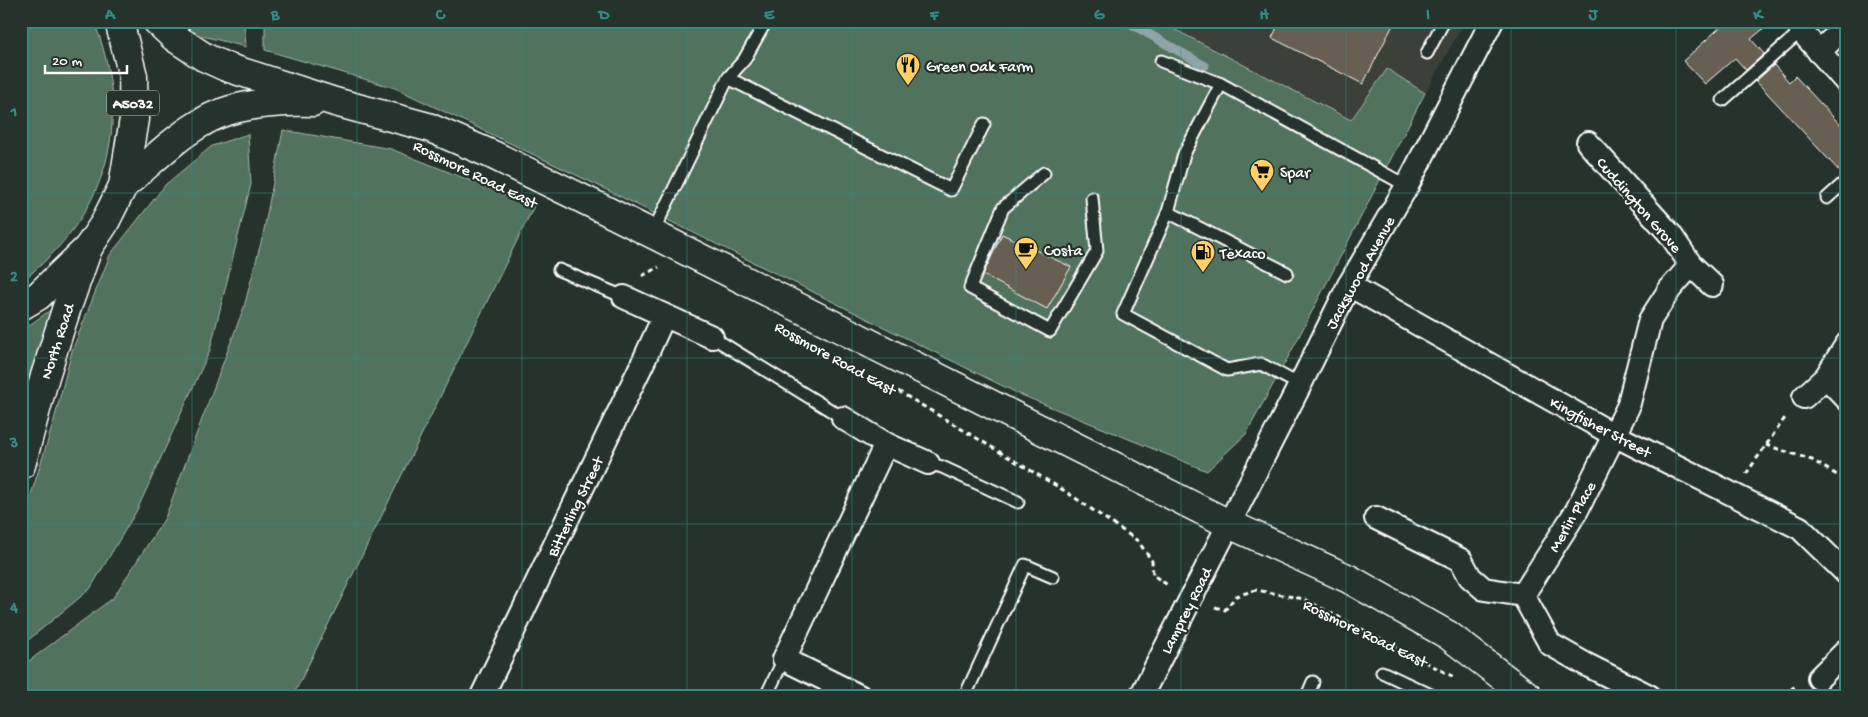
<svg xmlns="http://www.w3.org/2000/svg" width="1868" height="717" font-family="'Gochi Hand',sans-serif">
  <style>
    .built { fill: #3a4038 }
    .green { fill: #51725d; stroke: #a8b8ae }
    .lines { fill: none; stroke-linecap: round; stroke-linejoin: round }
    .stream { stroke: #8fa4a7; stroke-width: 9 }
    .building { fill: #685e53; stroke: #fff }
    .lane-casing { stroke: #fff; stroke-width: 15 }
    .street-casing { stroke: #fff; stroke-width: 26 }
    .secondary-casing { stroke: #fff; stroke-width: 31 }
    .primary-casing { stroke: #fff; stroke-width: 31 }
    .path { stroke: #fff; stroke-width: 3; stroke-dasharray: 5 4; stroke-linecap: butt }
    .lane { stroke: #26332d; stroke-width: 11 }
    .street { stroke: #26332d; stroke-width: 22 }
    .secondary { stroke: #26332d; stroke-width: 28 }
    .primary { stroke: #26332d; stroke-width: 28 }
    .grid { fill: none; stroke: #338b84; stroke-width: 1; stroke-opacity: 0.55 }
    .labels { text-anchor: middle; stroke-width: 4.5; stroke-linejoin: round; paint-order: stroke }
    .shield { fill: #26332d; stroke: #bec2c0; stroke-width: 1 }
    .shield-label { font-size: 15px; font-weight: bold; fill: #fff }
    .poi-label { font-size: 16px; fill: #fff; stroke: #26332d; text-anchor: start }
    .street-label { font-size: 16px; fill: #fff; stroke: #26332d }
    .neatline { fill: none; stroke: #338b84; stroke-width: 2 }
    .grid-label { font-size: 16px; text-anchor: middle; font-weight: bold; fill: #338b84 }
  </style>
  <rect width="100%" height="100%" fill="#26332d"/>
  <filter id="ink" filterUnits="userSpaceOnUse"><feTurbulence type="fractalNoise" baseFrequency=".02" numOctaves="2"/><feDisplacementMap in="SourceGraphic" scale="10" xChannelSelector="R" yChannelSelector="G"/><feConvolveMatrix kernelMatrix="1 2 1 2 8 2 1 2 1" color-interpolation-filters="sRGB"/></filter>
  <g filter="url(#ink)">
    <!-- built -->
    <path class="built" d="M 1158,21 L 1465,21 L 1425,93 L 1387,70 L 1351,120 Z"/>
    <!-- green -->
    <g class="green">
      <path d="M 21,21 L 94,21 C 134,125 108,213 21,282 Z"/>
      <path d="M 182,21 L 244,21 L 246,47 L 195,34 Z"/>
      <path d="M 265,21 L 1158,21 L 1351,120 L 1387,69 L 1425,93 L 1293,348 L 1246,434 L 1207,471 L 1019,394 L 597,185 L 395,88 L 265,50 Z"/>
      <path d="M 283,130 L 391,149 L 534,206 L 293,696 L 21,696 L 21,667 L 113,598 L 165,518 L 244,307 L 263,235 Z"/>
      <path d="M 248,134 L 251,184 L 210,350 L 137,510 L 90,589 L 21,646 L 21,511 L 29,501 L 53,424 L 72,351 L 110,255 L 166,184 L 212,146 Z"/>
      <path d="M 56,306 L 21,429 L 21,331 Z"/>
    </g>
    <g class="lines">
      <!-- stream -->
      <path class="stream" d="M 1126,21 L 1205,66"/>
    </g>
    <!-- building -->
    <g class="building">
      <path d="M 1280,21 L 1395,21 L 1363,84 L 1272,38 Z"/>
      <path d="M 1727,21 L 1773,21 L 1751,39 L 1764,54 L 1746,70 L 1735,58 L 1705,84 L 1683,61 Z"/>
      <path d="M 1774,65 L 1789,82 L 1795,76 L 1847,132 L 1847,173 L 1842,174 L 1756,81 Z"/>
      <path d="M 1002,234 L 1071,267 L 1047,309 L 983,275 Z"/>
    </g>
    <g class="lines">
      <defs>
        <g id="lane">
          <path d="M 1427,53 L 1444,21"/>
          <path d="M 1161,61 L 1221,84 L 1407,186"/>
          <path d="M 728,78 L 744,60 L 766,21"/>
          <path d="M 1221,84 L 1184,154 L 1168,212 L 1123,314 L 1227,370 L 1261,364 L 1300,385"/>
          <path d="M 1723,100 L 1801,31"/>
          <path d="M 1044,173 L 1003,208 L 970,288 L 1050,331 L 1097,251 L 1092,198"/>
          <path d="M 1827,198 L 1847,180"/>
          <path d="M 1168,212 L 1287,273"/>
          <path d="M 652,234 L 728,78 L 951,190 L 984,124"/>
          <path d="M 559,270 L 624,297"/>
          <path d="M 712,337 L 843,418"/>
          <path d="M 928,463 L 942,467 L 1018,502"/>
          <path d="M 1382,672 L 1433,696"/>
          <path d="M 766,696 L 784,659"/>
          <path d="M 965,696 L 1025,565 L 1053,577"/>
          <path d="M 1307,696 L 1313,682"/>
        </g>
        <g id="street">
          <path d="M 1801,31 L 1847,83"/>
          <path d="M 1819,52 L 1847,25"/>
          <path d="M 1588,143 L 1670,234 L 1691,265 L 1712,285"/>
          <path d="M 1349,285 L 1614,435 L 1800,528 L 1847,574"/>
          <path d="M 624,297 L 712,337"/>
          <path d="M 1826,377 L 1847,399"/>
          <path d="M 1804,397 L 1826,377 L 1847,344"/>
          <path d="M 843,418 L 886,444 L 928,463"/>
          <path d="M 1376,518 L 1461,560 L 1470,577 L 1484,589 L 1523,595 L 1550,644 L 1585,664 L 1649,696"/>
          <path d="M 1523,595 L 1577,510 L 1628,407 L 1650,320 L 1670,289 L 1691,265"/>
          <path d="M 1819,678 L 1847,650"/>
          <path d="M 482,696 L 645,358 L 664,316"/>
          <path d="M 859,696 L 784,659 L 886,444"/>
          <path d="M 1141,696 L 1300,385 L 1349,285 L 1407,186 L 1492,21"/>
        </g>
        <g id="secondary">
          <path d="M 157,21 L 174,37 L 204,57 L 226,67 L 335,102 L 428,127 L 493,155 L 599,207 L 1229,524 L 1349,579 L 1448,635 L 1528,696"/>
          <path d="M 123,186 C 148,165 172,140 201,123 C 233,103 277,101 313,102"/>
          <path d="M 21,465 L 45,376 L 66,310 L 88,248"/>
        </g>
        <path id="primary" d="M 21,306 L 38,296 L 88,248 L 104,224 L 123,186 L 134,119 L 133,76 L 119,21"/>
      </defs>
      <!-- lane casing -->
      <use href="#lane" class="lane-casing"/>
      <!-- street casing -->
      <use href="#street" class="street-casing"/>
      <!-- secondary casing -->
      <use href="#secondary" class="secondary-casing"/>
      <!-- primary casing -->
      <use href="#primary" class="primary-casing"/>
      <!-- path -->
      <g class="path">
        <path d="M 642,276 L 659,267"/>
        <path d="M 898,391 L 1065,491 L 1138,541 L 1152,561 L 1153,575 L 1169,586"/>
        <path d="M 1766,445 L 1812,460 L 1847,481"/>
        <path d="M 1746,474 L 1787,415"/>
        <path d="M 1215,607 L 1225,610 L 1236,596 L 1256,590 L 1304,599 L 1454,677"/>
        <path d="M 1784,696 L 1795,686"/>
      </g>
      <!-- lane -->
      <use href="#lane" class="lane"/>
      <!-- street -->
      <use href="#street" class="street"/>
      <!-- secondary -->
      <use href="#secondary" class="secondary"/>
      <!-- primary -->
      <use href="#primary" class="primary"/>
    </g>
  </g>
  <!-- grid -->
  <path class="grid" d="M 192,21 L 192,696M 357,21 L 357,696M 522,21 L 522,696M 687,21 L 687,696M 852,21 L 852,696M 1016,21 L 1016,696M 1181,21 L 1181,696M 1346,21 L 1346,696M 1511,21 L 1511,696M 1676,21 L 1676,696M 21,193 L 1847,193M 21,358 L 1847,358M 21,524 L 1847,524"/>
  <!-- icons -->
  <defs>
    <symbol id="restaurant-pin" viewBox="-11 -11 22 30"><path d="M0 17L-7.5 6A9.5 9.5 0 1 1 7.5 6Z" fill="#ffd166" stroke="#26332d"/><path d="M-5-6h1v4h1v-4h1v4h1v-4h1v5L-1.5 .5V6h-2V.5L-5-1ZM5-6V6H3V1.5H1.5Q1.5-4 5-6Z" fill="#111"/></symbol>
    <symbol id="supermarket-pin" viewBox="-11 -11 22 30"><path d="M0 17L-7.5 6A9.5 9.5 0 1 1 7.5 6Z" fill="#ffd166" stroke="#26332d"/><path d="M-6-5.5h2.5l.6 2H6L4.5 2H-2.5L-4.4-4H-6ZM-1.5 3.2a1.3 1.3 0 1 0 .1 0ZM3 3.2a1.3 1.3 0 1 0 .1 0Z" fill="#111"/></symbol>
    <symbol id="cafe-pin" viewBox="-11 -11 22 30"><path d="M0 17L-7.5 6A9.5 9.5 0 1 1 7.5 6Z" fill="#ffd166" stroke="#26332d"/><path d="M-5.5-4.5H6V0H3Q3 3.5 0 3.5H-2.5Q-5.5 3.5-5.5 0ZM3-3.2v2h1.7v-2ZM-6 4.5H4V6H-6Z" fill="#111"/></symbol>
    <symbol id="fuel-pin" viewBox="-11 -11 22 30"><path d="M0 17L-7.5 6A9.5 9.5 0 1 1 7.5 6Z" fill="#ffd166" stroke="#26332d"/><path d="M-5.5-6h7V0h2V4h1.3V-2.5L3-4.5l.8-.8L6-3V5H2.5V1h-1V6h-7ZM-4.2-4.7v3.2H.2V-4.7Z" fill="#111"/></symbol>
  </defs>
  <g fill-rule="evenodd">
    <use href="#restaurant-pin" x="894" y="51" width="28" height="38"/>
    <use href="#supermarket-pin" x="1248" y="157" width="28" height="38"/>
    <use href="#cafe-pin" x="1012" y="235" width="28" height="38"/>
    <use href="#fuel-pin" x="1189" y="238" width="28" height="38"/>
  </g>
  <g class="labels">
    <!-- shield labels -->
    <rect class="shield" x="107" y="90.5" width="52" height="25" rx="4"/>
    <g class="shield-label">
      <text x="133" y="108">A5032</text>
    </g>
    <!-- poi labels -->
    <g class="poi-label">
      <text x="926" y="71">Green Oak Farm</text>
      <text x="1280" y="177">Spar</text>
      <text x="1044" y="255">Costa</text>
      <text x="1220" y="258">Texaco</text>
    </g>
    <!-- street labels -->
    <g class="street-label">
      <text transform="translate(476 173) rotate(26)" y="6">Rossmore Road East</text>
      <text transform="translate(1640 204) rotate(49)" y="6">Cuddington Grove</text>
      <text transform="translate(1359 272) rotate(-61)" y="6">Jackswood Avenue</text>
      <text transform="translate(56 341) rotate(-72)" y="6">North Road</text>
      <text transform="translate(836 357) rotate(29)" y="6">Rossmore Road East</text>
      <text transform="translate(1601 426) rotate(28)" y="6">Kingfisher Street</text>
      <text transform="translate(574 506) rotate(-64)" y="6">Bitterling Street</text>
      <text transform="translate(1571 516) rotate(-60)" y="6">Merlin Place</text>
      <text transform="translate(1185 610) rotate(-63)" y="6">Lamprey Road</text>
      <text transform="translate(1366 632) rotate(26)" y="6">Rossmore Road East</text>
    </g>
  </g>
  <!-- margin -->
  <rect width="1868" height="717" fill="none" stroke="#26332d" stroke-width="55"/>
  <!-- scale -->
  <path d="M45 65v8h82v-8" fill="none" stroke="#ffffff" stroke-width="2.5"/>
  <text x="52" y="65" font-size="15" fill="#ffffff" stroke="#26332d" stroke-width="4" paint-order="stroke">20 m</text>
  <rect x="28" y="28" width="1812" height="662" class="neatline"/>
  <g class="grid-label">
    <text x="110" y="19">A</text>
    <text x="275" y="19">B</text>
    <text x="440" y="19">C</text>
    <text x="604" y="19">D</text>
    <text x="769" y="19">E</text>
    <text x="934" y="19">F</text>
    <text x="1099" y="19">G</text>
    <text x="1264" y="19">H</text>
    <text x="1428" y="19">I</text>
    <text x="1593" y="19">J</text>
    <text x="1758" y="19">K</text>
    <text x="14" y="116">1</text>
    <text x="14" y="281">2</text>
    <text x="14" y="447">3</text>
    <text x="14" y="612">4</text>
  </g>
</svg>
